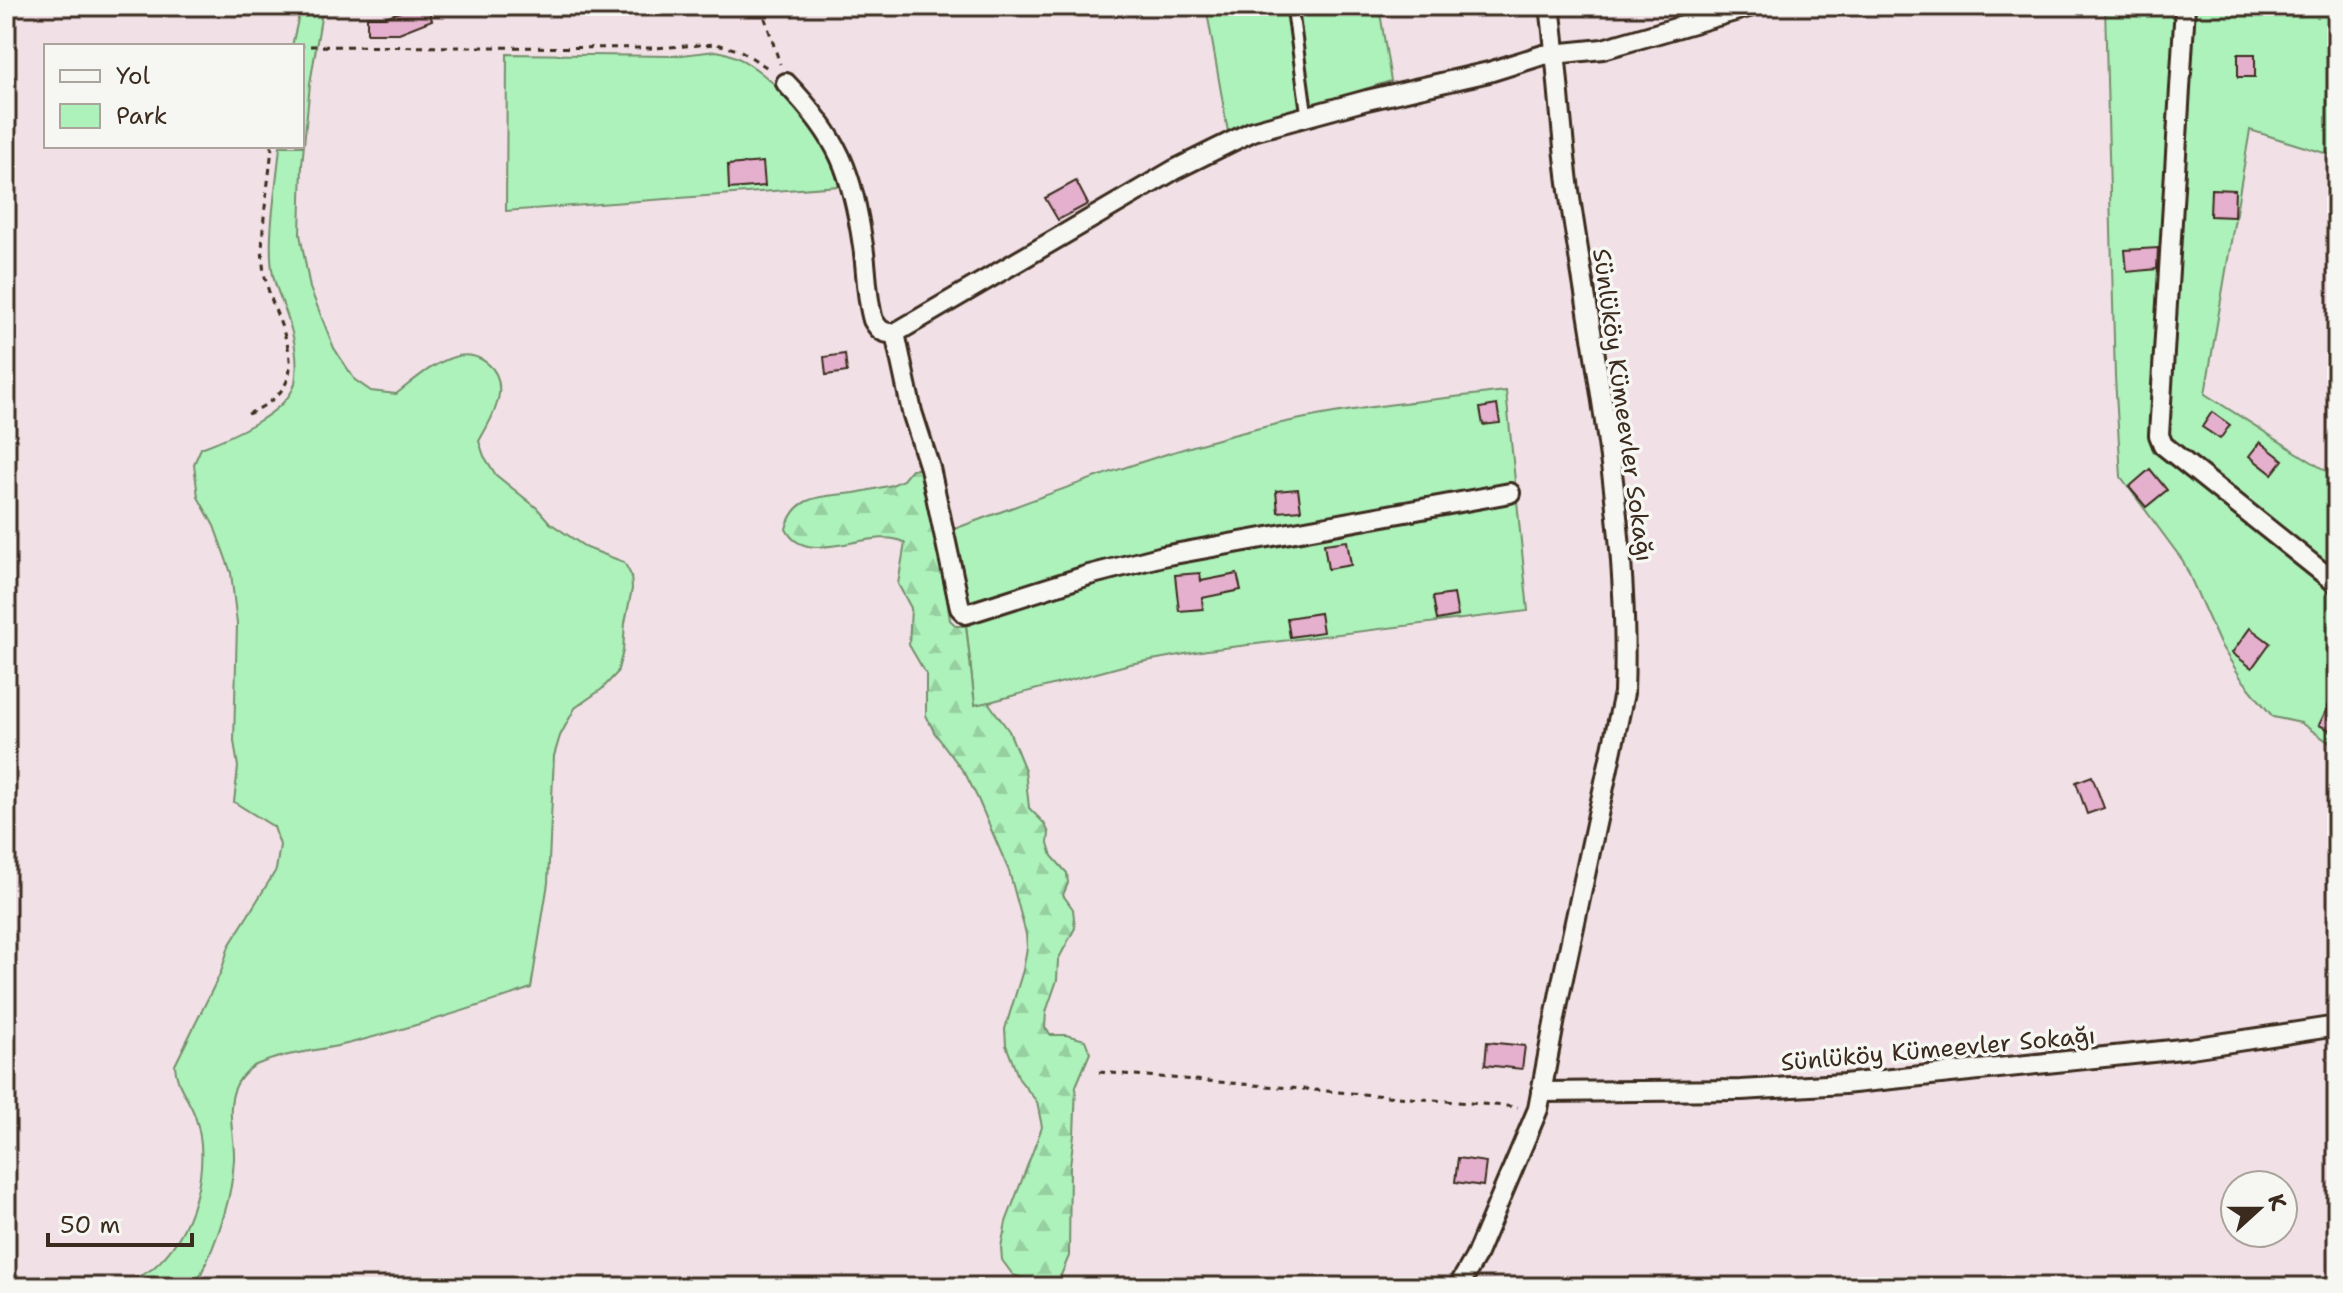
<svg xmlns="http://www.w3.org/2000/svg" width="2343" height="1293" font-family="'Shantell Sans',sans-serif">
  <style>
    .green { fill: #adf1bb; stroke: #748e6c; stroke-width: 2 }
    .forest { fill: url(#forest-firs); stroke: #748e6c; stroke-width: 2 }
    .building { fill: #e4b0cd; stroke: #3b2a1e; stroke-width: 2 }
    .lines { fill: none; stroke-linecap: round; stroke-linejoin: round }
    .service-casing { stroke: #3b2a1e; stroke-width: 15 }
    .minor-casing { stroke: #3b2a1e; stroke-width: 24 }
    .path { stroke: #3b2a1e; stroke-width: 3; stroke-dasharray: 6 6; stroke-linecap: butt }
    .service { stroke: #f6f6f2; stroke-width: 9 }
    .minor { stroke: #f6f6f2; stroke-width: 18 }
    .labels { text-anchor: middle; stroke-width: 7; stroke-linejoin: round; paint-order: stroke }
    .street-label { font-size: 24px; fill: #3b2a1e; stroke: #f6f6f2 }
  </style>
  <defs>
    <pattern id="forest-firs" width="22" height="20" patternUnits="userSpaceOnUse" patternTransform="scale(2)"><rect width="22" height="20" fill="#adf1bb"/><path d="M5 1l3.5 6h-7zM16 11l3.5 6h-7z" fill="#96cfa0"/></pattern>
  </defs>
  <rect width="100%" height="100%" fill="#f1e1e7"/>
  <filter id="ink" filterUnits="userSpaceOnUse"><feTurbulence type="fractalNoise" baseFrequency=".0125" numOctaves="2"/><feDisplacementMap in="SourceGraphic" scale="16" xChannelSelector="R" yChannelSelector="G"/><feConvolveMatrix kernelMatrix="1 2 1 2 8 2 1 2 1" color-interpolation-filters="sRGB"/></filter>
  <g filter="url(#ink)">
    <!-- green -->
    <g class="green">
      <path d="M 301,6 L 323,6 L 310,84 L 302,165 L 300,234 L 310,288 L 334,348 L 355,380 L 371,391 L 396,394 C 413,381 433,363 454,357 C 478,350 502,367 499,394 C 497,410 487,427 479,441 L 484,456 L 496,475 L 537,508 L 550,523 L 587,548 L 624,562 L 631,575 L 632,589 L 625,623 L 623,651 L 617,673 L 602,689 L 575,708 L 560,736 L 554,756 L 548,883 L 531,988 C 472,1009 412,1027 351,1043 C 320,1051 286,1052 256,1065 C 249,1068 239,1079 236,1086 C 225,1109 235,1135 234,1159 C 232,1203 215,1247 195,1286 L 112,1287 C 124,1282 141,1277 152,1269 C 193,1235 212,1166 195,1116 C 188,1096 176,1087 175,1065 L 221,972 L 229,946 L 276,870 L 280,845 L 274,827 L 234,802 L 238,767 L 234,741 L 237,624 L 231,573 L 214,526 L 198,497 L 194,464 L 201,448 C 228,438 288,413 295,383 C 299,362 295,341 289,322 C 285,306 276,291 273,275 C 266,240 277,183 280,146 L 302,146 L 302,46 L 292,46 Z"/>
      <path d="M 1206,6 L 1379,6 L 1391,81 L 1228,132 Z"/>
      <path d="M 2105,6 L 2337,6 L 2337,157 L 2250,130 L 2205,394 L 2337,478 L 2337,748 L 2301,723 L 2273,717 L 2241,678 L 2220,644 L 2183,561 L 2121,477 L 2115,377 Z"/>
      <path d="M 716,51 C 760,57 809,118 829,156 C 833,165 836,176 839,186 L 506,211 L 507,54 L 673,56 Z"/>
      <path d="M 1506,391 L 1528,611 L 1207,650 L 1130,664 L 975,706 L 964,607 L 949,531 C 1051,493 1153,454 1260,428 C 1340,408 1423,401 1506,391 Z"/>
    </g>
    <!-- forest -->
    <path class="forest" d="M 912,469 L 922,469 L 936,522 L 950,620 L 956,626 L 966,626 L 975,705 L 988,702 L 1009,731 L 1025,770 L 1029,808 L 1044,823 L 1049,833 L 1048,843 L 1052,856 L 1067,873 L 1068,883 L 1063,895 L 1073,909 L 1075,928 L 1058,960 L 1057,980 L 1046,1012 L 1045,1028 L 1051,1035 L 1066,1035 L 1085,1040 L 1090,1053 L 1076,1086 L 1074,1135 L 1070,1165 L 1069,1256 L 1059,1280 L 1045,1286 L 1013,1275 L 1002,1260 L 1001,1247 L 1006,1222 L 1042,1127 L 1037,1102 L 1019,1079 L 1006,1045 L 1005,1029 L 1023,970 L 1027,948 L 1026,934 L 1009,871 L 978,799 L 966,775 L 934,732 L 926,715 L 926,674 L 909,645 L 911,608 L 898,584 L 905,543 C 875,524 806,571 786,529 C 795,493 824,497 854,493 C 866,491 879,488 892,485 L 903,480 Z"/>
    <!-- building -->
    <g class="building">
      <path d="M 418,6 L 427,6 L 432,20 L 399,33 L 367,33 L 367,17 L 385,17 Z"/>
      <rect x="2238" y="54" width="17" height="23"/>
      <path d="M 763,162 L 765,186 L 729,189 L 728,165 Z"/>
      <path d="M 1076,181 L 1088,204 L 1058,220 L 1045,198 Z"/>
      <path d="M 2211,189 L 2235,190 L 2234,217 L 2210,216 Z"/>
      <path d="M 2158,248 L 2157,269 L 2127,272 L 2125,250 Z"/>
      <path d="M 845,354 L 847,372 L 826,375 L 824,357 Z"/>
      <path d="M 1497,405 L 1500,423 L 1483,425 L 1480,408 Z"/>
      <path d="M 2212,412 L 2230,425 L 2220,439 L 2202,427 Z"/>
      <path d="M 2260,442 L 2283,460 L 2272,474 L 2249,456 Z"/>
      <path d="M 2150,469 L 2167,490 L 2146,507 L 2129,487 Z"/>
      <path d="M 1298,489 L 1301,510 L 1278,512 L 1276,491 Z"/>
      <path d="M 1347,541 L 1351,565 L 1328,569 L 1324,544 Z"/>
      <path d="M 1200,573 L 1201,581 L 1237,574 L 1241,590 L 1202,598 L 1203,609 L 1179,611 L 1175,575 Z"/>
      <path d="M 1454,594 L 1458,616 L 1437,620 L 1433,597 Z"/>
      <path d="M 1320,613 L 1323,632 L 1290,637 L 1287,618 Z"/>
      <path d="M 2250,628 L 2270,643 L 2252,668 L 2232,653 Z"/>
      <path d="M 2337,688 L 2337,734 L 2319,725 Z"/>
      <path d="M 2092,776 L 2104,808 L 2087,814 L 2076,782 Z"/>
      <path d="M 1487,1042 L 1525,1046 L 1522,1069 L 1485,1065 Z"/>
      <path d="M 1458,1158 L 1486,1162 L 1483,1186 L 1455,1182 Z"/>
    </g>
    <g class="lines">
      <defs>
        <path id="service" d="M 1292,6 L 1307,116"/>
        <g id="minor">
          <path d="M 2185,6 L 2159,435 L 2163,445 L 2337,584"/>
          <path d="M 786,83 C 839,138 852,171 863,246 C 867,271 866,296 873,320 C 879,330 883,334 895,333 L 1174,170 L 1253,131 L 1367,100 L 1489,72 L 1543,55 L 1603,49 L 1752,6"/>
          <path d="M 895,333 L 912,412 L 930,468 L 960,608 L 966,614 L 1089,575 L 1163,556 L 1510,493"/>
          <path d="M 1541,1092 L 1741,1090 L 1844,1084 L 2191,1048 L 2337,1026"/>
          <path d="M 1458,1287 L 1475,1258 L 1538,1109 L 1560,992 L 1624,693 C 1630,531 1596,371 1572,211 C 1561,143 1559,74 1550,6"/>
        </g>
      </defs>
      <!-- service casing -->
      <use href="#service" class="service-casing"/>
      <!-- minor casing -->
      <use href="#minor" class="minor-casing"/>
      <!-- path -->
      <g class="path">
        <path d="M 761,6 L 780,64"/>
        <path d="M 298,46 L 652,48 L 717,44 L 741,51 L 771,70"/>
        <path d="M 248,414 C 330,378 268,323 263,264 C 260,226 269,184 272,146"/>
        <path d="M 1099,1072 L 1518,1107"/>
      </g>
      <!-- service -->
      <use href="#service" class="service"/>
      <!-- minor -->
      <use href="#minor" class="minor"/>
    </g>
  </g>
  <g class="labels">
    <!-- street labels -->
    <g class="street-label">
      <text transform="translate(1623 405) rotate(82)" y="8">Sünlüköy Kümeevler Sokağı</text>
      <text transform="translate(1938 1049) rotate(-5)" y="8">Sünlüköy Kümeevler Sokağı</text>
    </g>
  </g>
  <!-- margin -->
  <rect width="2343" height="1293" fill="none" stroke="#f6f6f2" stroke-width="32"/>
  <rect x="16" y="16" width="2311" height="1261" fill="none" stroke="#3b2a1e" stroke-width="3" filter="url(#ink)"/>
  <!-- legend -->
  <rect x="44" y="44" width="260" height="104" fill="#f6f6f2" stroke="#aba49d" stroke-width="2"/>
  <rect x="60" y="70" width="40" height="12" fill="#f6f6f2" stroke="#aba49d" stroke-width="2"/>
  <text x="116" y="84" font-size="24" fill="#3b2a1e">Yol</text>
  <rect x="60" y="104" width="40" height="24" fill="#adf1bb" stroke="#aba49d" stroke-width="2"/>
  <text x="116" y="124" font-size="24" fill="#3b2a1e">Park</text>
  <!-- north arrow -->
  <g transform="translate(2259 1209) rotate(69)"><circle r="38" fill="#f6f6f2" stroke="#aba49d" stroke-width="2"/>
  <path d="M0-6L14 30L0 20L-14 30Z" fill="#3b2a1e"/>
  <text y="-12" font-size="22" font-weight="bold" text-anchor="middle" fill="#3b2a1e">K</text>
  </g>
  <!-- scale -->
  <path d="M48 1233v12h144v-12" fill="none" stroke="#3b2a1e" stroke-width="4"/>
  <text x="60" y="1233" font-size="24" fill="#3b2a1e" stroke="#f6f6f2" stroke-width="6" paint-order="stroke">50 m</text>
</svg>
